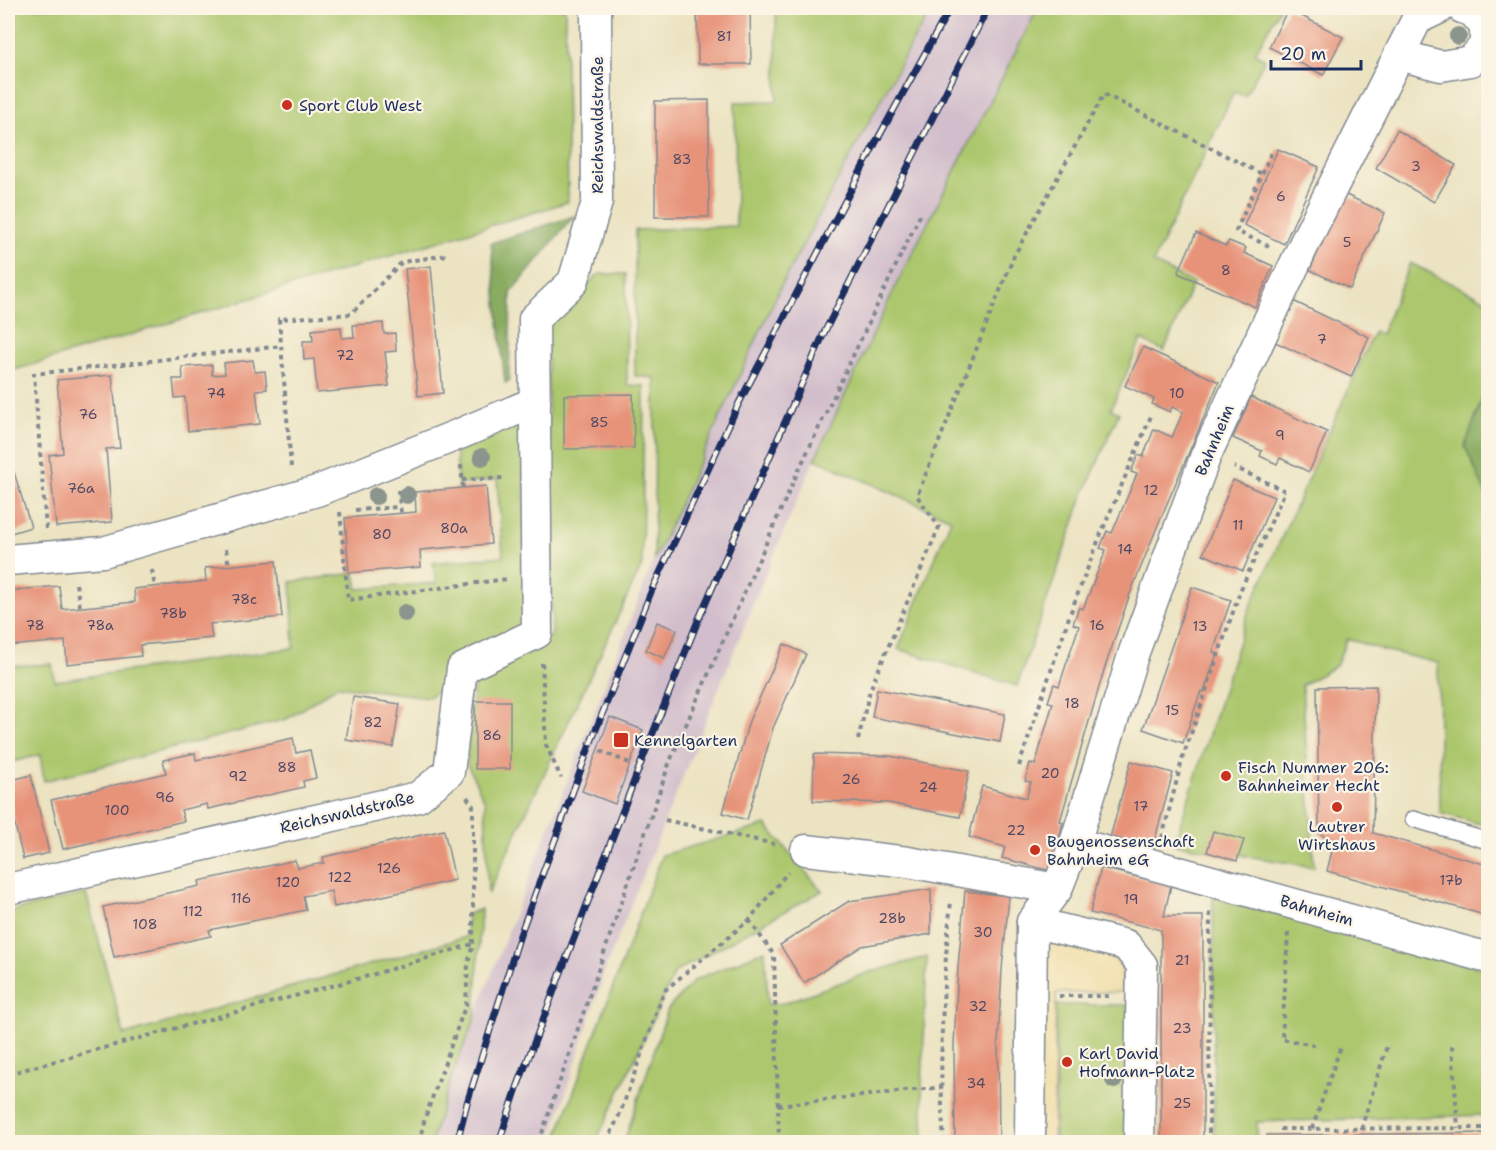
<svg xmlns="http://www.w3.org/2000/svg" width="1496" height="1150" font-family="'Shantell Sans',sans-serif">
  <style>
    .industrial { fill: #d1bdcb }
    .green { fill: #acc76d; stroke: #647b66; stroke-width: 1.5 }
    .forest { fill: #89ac60; stroke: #526e5f; stroke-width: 1.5 }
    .sand { fill: #eeda9e; stroke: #84847e; stroke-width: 1.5 }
    .building { fill: #e79379 }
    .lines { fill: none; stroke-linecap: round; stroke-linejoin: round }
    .service-casing { stroke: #838990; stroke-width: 18 }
    .minor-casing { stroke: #838990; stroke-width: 33 }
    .path { stroke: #838990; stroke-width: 4; stroke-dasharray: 4.5 4.5; stroke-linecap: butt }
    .service { stroke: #fff; stroke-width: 15 }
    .minor { stroke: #fff; stroke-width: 30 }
    .rail-casing { stroke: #1b2f5e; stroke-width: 7 }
    .rail { stroke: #fcf5e5; stroke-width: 4.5; stroke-dasharray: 14; stroke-linecap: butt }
    .tree { fill: #8c958d }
    .poi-dot { fill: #c8321e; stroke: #fcf5e5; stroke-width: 2 }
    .labels { text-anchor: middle; stroke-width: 4.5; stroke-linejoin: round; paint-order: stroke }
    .number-label { font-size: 14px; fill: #4e4865 }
    .poi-label { font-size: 16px; fill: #1b2f5e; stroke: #fcf5e5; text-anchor: start }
    .street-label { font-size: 16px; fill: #1b2f5e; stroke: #fcf5e5 }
  </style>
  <rect width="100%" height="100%" fill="#fcf5e5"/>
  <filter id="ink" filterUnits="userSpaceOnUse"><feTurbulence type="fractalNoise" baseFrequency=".0167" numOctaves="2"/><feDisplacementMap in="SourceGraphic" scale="12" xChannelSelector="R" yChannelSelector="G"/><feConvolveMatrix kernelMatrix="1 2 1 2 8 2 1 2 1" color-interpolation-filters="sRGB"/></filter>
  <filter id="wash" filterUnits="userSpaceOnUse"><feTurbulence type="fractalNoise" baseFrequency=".008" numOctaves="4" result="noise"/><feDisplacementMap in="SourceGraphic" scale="24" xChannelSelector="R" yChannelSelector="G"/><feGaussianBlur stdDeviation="1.35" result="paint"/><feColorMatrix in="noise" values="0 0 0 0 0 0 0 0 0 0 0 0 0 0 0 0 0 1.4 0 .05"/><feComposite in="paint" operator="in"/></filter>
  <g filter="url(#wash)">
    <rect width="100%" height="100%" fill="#ebe3c1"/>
    <!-- industrial -->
    <path class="industrial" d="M 933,8 L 1038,8 L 898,281 L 815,459 L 763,580 L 607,964 L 550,1142 L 431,1142 L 452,1075 L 654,560 L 783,282 L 912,42 Z"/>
    <!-- green -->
    <g class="green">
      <path d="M 8,8 L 565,8 L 568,202 L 8,372 Z"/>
      <path d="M 776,8 L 933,8 L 912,42 L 783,282 L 654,560 L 655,378 L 635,376 L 635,230 L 736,226 L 735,102 L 777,101 Z"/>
      <path d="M 1038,8 L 1280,8 L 1255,53 L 1265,59 L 1245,96 L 1234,92 L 1153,263 L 1193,283 L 1164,351 L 1141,340 L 1111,409 L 1119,413 L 1082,499 L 1017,686 L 898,649 L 951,519 L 815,459 L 898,281 Z"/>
      <path d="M 1410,263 L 1488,301 L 1488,383 L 1465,446 L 1488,498 L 1488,826 L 1440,813 L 1438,663 L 1383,650 L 1347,639 L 1336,666 L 1302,685 L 1314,867 L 1174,844 L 1249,610 L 1374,332 L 1381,334 Z"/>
      <path d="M 599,274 L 626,274 L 627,385 L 644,386 L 642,565 L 488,894 L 485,802 L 467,764 L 474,681 L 552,635 L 547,324 Z"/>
      <path d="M 524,416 L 525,626 L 429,697 L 337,686 L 287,719 L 44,781 L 40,755 L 8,763 L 8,666 L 52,664 L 55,681 L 294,648 L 291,582 L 355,573 L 358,589 L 437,583 L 433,563 L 503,556 L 497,479 L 458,485 L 455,442 Z"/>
      <path d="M 766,825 L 822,891 L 675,972 L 596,1142 L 555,1142 L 662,855 Z"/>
      <path d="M 86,893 L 124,1035 L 466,937 L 468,914 L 481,909 L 475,1019 L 452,1075 L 431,1142 L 8,1142 L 8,912 Z"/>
      <path d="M 1213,897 L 1488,970 L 1488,1115 L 1257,1122 L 1257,1142 L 1214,1142 Z"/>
      <path d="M 765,950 L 768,1005 L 784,1003 L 870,972 L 927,957 L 922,1086 L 924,1142 L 624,1142 L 668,1009 L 695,980 Z"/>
      <path d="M 1056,1005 L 1128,1005 L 1128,1142 L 1055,1142 Z"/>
    </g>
    <!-- forest -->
    <g class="forest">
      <path d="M 574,216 L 511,293 L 509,381 L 505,383 L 491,243 Z"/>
      <path d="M 1488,383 L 1488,498 L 1465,446 Z"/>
    </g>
    <!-- sand -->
    <path class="sand" d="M 1045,937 L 1106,951 L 1122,967 L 1122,992 L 1056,993 L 1053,1142 L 1036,1142 Z"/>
    <g id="blocks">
      <!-- building -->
      <g class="building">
        <path d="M 697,8 L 750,8 L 751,64 L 698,64 Z"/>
        <path d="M 1288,9 L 1343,37 L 1323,75 L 1269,47 Z"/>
        <path d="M 709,100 L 709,217 L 655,217 L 655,101 Z"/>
        <path d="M 1397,130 L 1456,165 L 1434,202 L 1376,168 Z"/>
        <path d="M 1278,149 L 1319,167 L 1284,244 L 1244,225 Z"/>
        <path d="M 1344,194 L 1385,213 L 1350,289 L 1310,270 Z"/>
        <path d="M 1196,233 L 1226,246 L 1229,241 L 1246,248 L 1244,253 L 1273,266 L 1255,307 L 1178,273 Z"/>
        <path d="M 431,266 L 443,393 L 418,396 L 405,269 Z"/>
        <path d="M 1293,301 L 1369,337 L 1351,377 L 1275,342 Z"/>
        <path d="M 383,323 L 384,334 L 395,333 L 396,351 L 385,352 L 389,386 L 317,393 L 314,359 L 304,360 L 303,341 L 313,341 L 312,330 L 341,327 L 342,338 L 354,337 L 353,325 Z"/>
        <path d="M 1143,347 L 1219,382 L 1160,520 L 1130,594 L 1104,670 L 1060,821 L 1063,822 L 1051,871 L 1002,858 L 1005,847 L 969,837 L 982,786 L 1026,798 L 1031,782 L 1025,781 L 1030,763 L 1035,765 L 1053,703 L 1048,702 L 1054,684 L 1059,686 L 1079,626 L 1073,624 L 1079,607 L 1083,609 L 1106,550 L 1100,548 L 1107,531 L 1112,533 L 1137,474 L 1131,472 L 1138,455 L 1143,457 L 1154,429 L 1172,437 L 1183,412 L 1172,407 L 1170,412 L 1152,404 L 1154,399 L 1125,386 Z"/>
        <path d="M 253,360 L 255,372 L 265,371 L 267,389 L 256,390 L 260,424 L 188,431 L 185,397 L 175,398 L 173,379 L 183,379 L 182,367 L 212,365 L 212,375 L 225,374 L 224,363 Z"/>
        <path d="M 112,375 L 120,448 L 106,449 L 112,522 L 56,527 L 49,455 L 63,453 L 57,380 Z"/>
        <path d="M 633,394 L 634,448 L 564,449 L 564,395 Z"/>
        <path d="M 1251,397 L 1327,432 L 1309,472 L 1280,458 L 1277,464 L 1260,456 L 1262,451 L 1233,438 Z"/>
        <path d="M 8,453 L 31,527 L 8,534 Z"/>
        <path d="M 1233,480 L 1274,497 L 1243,571 L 1203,554 Z"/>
        <path d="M 486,486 L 491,544 L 420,550 L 421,567 L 349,573 L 345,518 L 416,512 L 415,492 Z"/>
        <path d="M 276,561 L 282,617 L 210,624 L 212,638 L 140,645 L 141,656 L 67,664 L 65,641 L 8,646 L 8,591 L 59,586 L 62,609 L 135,602 L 134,589 L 206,581 L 205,568 Z"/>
        <path d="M 1192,587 L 1231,600 L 1213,652 L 1217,654 L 1210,674 L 1204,692 L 1201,691 L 1183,743 L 1143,729 Z"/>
        <path d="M 657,622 L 677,630 L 664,658 L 646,650 Z"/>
        <path d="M 784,644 L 806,654 L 773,728 L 747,820 L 723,813 L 749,721 Z"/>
        <path d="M 1376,686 L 1373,833 L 1488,865 L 1488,916 L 1327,871 L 1334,843 L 1319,833 L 1317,687 Z"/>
        <path d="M 877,689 L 1005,714 L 1000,742 L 872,717 Z"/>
        <path d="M 353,697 L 400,704 L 393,747 L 346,740 Z"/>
        <rect x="475" y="701" width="35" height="68"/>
        <path d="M 610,717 L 643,730 L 615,804 L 582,791 Z"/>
        <path d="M 293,738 L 296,753 L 310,750 L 316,778 L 303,781 L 304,787 L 208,809 L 207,804 L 181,810 L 184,821 L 63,849 L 51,800 L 166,773 L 163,760 L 195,753 L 196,760 Z"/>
        <path d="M 814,754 L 890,756 L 969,771 L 960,817 L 888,803 L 813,801 Z"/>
        <path d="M 1131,761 L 1173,773 L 1152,850 L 1110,838 Z"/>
        <path d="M 31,775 L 49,853 L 23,859 L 8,795 L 8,781 Z"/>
        <path d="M 444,830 L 455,880 L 334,907 L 331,891 L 303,896 L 306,910 L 209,930 L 211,936 L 114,957 L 103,907 L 200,886 L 199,881 L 295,860 L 298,868 L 324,863 L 323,857 Z"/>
        <path d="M 1213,831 L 1244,840 L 1237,861 L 1207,852 Z"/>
        <path d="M 1101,868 L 1171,885 L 1164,916 L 1203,916 L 1203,1142 L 1161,1142 L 1161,930 L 1090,913 Z"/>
        <path d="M 931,889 L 931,934 L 862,946 L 804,983 L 780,945 L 849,901 Z"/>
        <path d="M 965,891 L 1009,896 L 1002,969 L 998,1044 L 999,1142 L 955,1142 L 954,1044 L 958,967 Z"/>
        <path d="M 1488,1133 L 1488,1142 L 1267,1142 L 1267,1135 Z"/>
      </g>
    </g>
  </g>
  <g filter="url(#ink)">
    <use href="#blocks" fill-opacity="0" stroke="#838990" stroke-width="1.5"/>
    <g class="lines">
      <defs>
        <path id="service" d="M 1413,819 L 1488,841"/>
        <g id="minor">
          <path d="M 1399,55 L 1441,66 L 1471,61 L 1485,45 L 1485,26 L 1473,12 L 1462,8"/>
          <path d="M 8,560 L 103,552 L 317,491 L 462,433 L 535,402"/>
          <path d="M 1075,843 L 1488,958"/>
          <path d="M 806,850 L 908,862 L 1057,889"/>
          <path d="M 8,889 L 418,797 L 449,772 L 462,669 L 537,633 L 534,319 L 573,282 L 597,202 L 596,8"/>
          <path d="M 1032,922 L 1126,945 L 1142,965 L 1139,1142"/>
          <path d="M 1030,1142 L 1032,922 L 1057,889 L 1075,843 L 1134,652 L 1206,455 L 1307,238 L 1417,19 L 1440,8"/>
        </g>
      </defs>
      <!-- service casing -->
      <use href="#service" class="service-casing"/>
      <!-- minor casing -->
      <use href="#minor" class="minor-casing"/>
      <!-- path -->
      <g class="path">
        <path d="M 1269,246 L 1236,231 L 1273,149"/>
        <path d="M 461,465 L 463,488"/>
        <path d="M 291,467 L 279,319 L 351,314 L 402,262 L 447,255"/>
        <path d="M 462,480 L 504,478 L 504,480"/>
        <path d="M 398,490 L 401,513"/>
        <path d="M 355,510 L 400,507"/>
        <path d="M 340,512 L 348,600 L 507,579"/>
        <path d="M 46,529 L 34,374 L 282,346"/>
        <path d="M 226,549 L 229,566"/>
        <path d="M 152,570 L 155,587"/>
        <path d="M 76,584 L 80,607"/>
        <path d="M 542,663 L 546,745 L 561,778"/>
        <path d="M 858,740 L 870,690 L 939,527 L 917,496 L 1014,256 L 1104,94 L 1262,174"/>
        <path d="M 600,751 L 632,764"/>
        <path d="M 1019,766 L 1070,614 L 1100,536 L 1151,416"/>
        <path d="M 665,820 L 779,845"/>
        <path d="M 1162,838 L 1182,760 L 1241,589 L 1285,491 L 1234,467"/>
        <path d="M 749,920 L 774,955 L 779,1142"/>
        <path d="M 1288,933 L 1282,1039 L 1318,1046"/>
        <path d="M 1059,996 L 1112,996"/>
        <path d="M 1452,1046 L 1458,1128"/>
        <path d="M 8,1074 L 368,976 L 473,944"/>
        <path d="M 778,1105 L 943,1087"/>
        <path d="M 1280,1129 L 1488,1128"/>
        <path d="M 1312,1129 L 1341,1046"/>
        <path d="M 1361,1129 L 1387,1046"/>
        <path d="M 1059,1141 L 1109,1139"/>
        <path d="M 419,1142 L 425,1118 L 466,1004 L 468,964 L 473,944 L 473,806 L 467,797"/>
        <path d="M 539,1142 L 670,761 L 794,480 L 920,215"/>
        <path d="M 607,1142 L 621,1111 L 664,991 L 749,920 L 788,872"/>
        <path d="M 944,1142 C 938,1065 943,978 951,901"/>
        <path d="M 1209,1142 L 1210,912"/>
      </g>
      <!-- service -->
      <use href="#service" class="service"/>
      <!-- minor -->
      <use href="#minor" class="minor"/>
      <defs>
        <g id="rail">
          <path d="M 457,1142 L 467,1103 L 520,935 L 591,742 L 651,592 L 739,403 L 876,142 L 950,8"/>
          <path d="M 499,1142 L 518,1085 L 639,768 L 697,623 L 824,333 L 988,8"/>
        </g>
      </defs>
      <!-- rail casing -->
      <use href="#rail" class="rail-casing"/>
      <!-- rail -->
      <use href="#rail" class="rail"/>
    </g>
    <!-- trees -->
    <g class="tree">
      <circle cx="1458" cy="36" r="9"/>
      <circle cx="482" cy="457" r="9"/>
      <circle cx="407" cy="495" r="9"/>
      <circle cx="376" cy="496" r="9"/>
      <circle cx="405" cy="613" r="9"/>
      <circle cx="1114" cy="1080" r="9"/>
    </g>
  </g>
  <!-- markers -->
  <g class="poi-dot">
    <circle cx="287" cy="105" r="6"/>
    <rect x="613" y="732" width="16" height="16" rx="3"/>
    <circle cx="1226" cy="776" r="6"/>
    <circle cx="1337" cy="807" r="6"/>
    <circle cx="1035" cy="850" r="6"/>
    <circle cx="1067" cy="1062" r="6"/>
  </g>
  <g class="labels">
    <!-- number labels -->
    <g class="number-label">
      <text x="724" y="41">81</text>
      <text x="682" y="164">83</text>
      <text x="1416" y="171">3</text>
      <text x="1281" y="201">6</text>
      <text x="1347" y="247">5</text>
      <text x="1226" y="275">8</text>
      <text x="1322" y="344">7</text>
      <text x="345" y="360">72</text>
      <text x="216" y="398">74</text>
      <text x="1177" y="398">10</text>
      <text x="88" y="419">76</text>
      <text x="599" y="427">85</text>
      <text x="1280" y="440">9</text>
      <text x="81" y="493">76a</text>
      <text x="1151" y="495">12</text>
      <text x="1238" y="530">11</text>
      <text x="454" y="533">80a</text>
      <text x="382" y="539">80</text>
      <text x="1125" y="554">14</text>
      <text x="244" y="604">78c</text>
      <text x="173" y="618">78b</text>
      <text x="35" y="630">78</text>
      <text x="100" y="630">78a</text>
      <text x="1097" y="630">16</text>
      <text x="1200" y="631">13</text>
      <text x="1072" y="708">18</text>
      <text x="1172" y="715">15</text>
      <text x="373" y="727">82</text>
      <text x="492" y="740">86</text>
      <text x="287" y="772">88</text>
      <text x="1050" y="778">20</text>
      <text x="238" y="781">92</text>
      <text x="851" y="784">26</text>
      <text x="928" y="792">24</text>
      <text x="165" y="802">96</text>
      <text x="1141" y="811">17</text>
      <text x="117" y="815">100</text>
      <text x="1016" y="835">22</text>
      <text x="389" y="873">126</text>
      <text x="340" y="882">122</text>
      <text x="1451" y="885">17b</text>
      <text x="288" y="887">120</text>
      <text x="241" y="903">116</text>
      <text x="1131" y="904">19</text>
      <text x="193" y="916">112</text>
      <text x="892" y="923">28b</text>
      <text x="145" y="929">108</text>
      <text x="983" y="937">30</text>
      <text x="1182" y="965">21</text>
      <text x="978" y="1011">32</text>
      <text x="1182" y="1033">23</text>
      <text x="976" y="1088">34</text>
      <text x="1182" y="1108">25</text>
    </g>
    <!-- poi labels -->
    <g class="poi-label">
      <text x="299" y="111">Sport Club West</text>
      <text x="634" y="746">Kennelgarten</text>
      <text x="1238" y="773">Fisch Nummer 206:<tspan x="1238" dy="18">Bahnheimer Hecht</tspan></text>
      <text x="1337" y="832" text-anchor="middle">Lautrer<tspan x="1337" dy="18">Wirtshaus</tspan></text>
      <text x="1047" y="847">Baugenossenschaft<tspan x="1047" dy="18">Bahnheim eG</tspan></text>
      <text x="1079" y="1059">Karl David<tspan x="1079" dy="18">Hofmann-Platz</tspan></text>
    </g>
    <!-- street labels -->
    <g class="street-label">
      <text transform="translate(597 125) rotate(-90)" y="6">Reichswaldstraße</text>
      <text transform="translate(1214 440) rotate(-67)" y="6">Bahnheim</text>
      <text transform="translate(347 812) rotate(-13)" y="6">Reichswaldstraße</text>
      <text transform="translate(1317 910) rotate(16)" y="6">Bahnheim</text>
    </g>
  </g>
  <!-- margin -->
  <rect width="1496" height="1150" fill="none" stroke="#fcf5e5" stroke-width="30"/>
  <!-- scale -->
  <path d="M1271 60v9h90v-9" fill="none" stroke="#1b2f5e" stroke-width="3"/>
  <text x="1280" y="60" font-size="18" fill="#1b2f5e" stroke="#fcf5e5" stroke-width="4.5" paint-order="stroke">20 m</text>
</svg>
